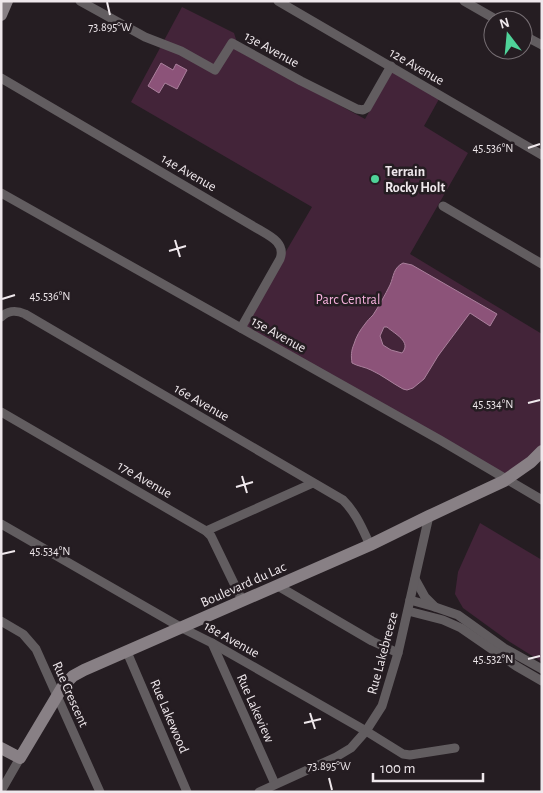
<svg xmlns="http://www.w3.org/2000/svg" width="543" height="793" font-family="'Alegreya Sans',sans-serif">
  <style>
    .green { fill: #432439 }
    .water { fill: #8c5379; stroke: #aa809c; fill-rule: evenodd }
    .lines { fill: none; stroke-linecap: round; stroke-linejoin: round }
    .street { stroke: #625d60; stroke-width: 9 }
    .secondary { stroke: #888085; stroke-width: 12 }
    .ticks { fill: none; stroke: #efe8ec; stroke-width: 2 }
    .poi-dot { fill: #4fd399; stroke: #251d22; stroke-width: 2 }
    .labels { text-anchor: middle; stroke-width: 5; stroke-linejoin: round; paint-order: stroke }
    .street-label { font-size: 14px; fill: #efe8ec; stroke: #251d22 }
    .poi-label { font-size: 14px; font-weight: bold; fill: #efe8ec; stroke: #251d22; text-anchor: start }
    .park-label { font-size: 14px; fill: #f6b1dd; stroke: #251d22 }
    .ticks-label { font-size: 12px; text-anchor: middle; fill: #efe8ec; stroke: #251d22; stroke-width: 5; stroke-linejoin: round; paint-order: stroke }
  </style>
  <rect width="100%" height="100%" fill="#251d22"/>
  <!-- green -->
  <g class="green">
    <path d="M 182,7 L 234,33 L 240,52 L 365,119 L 392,72 L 439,99 L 424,126 L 468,153 L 410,254 L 542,334 L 542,451 L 509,480 L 241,328 L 312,207 L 131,102 Z"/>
    <path d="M 480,523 L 542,560 L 542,662 L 507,640 L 463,608 L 455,594 L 458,572 Z"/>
  </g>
  <!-- water -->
  <g class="water">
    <path d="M 161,63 L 173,70 L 176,64 L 187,70 L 177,89 L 165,83 L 159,93 L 148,86 Z"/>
    <path d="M 403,263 L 412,265 L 497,314 L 490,326 L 470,313 L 438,356 L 424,379 L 413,388 L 407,390 L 403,389 C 392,383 382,375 371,370 C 365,367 357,366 352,363 C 351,356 351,351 354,344 C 356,337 360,330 365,324 C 367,321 370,318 373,315 C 379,306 385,295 390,285 C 394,276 393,268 403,263 ZM 384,327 L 387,327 C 395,334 412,342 402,353 L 391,350 L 383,345 L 380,336 Z"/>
  </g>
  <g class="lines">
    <!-- street -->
    <g class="street">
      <path d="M 80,1 L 145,37 L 181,51 L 215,70 L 232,43 L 301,81 L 357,109 L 363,110 L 367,108 L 391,66"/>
      <path d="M 278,1 L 542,155"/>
      <path d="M 464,1 L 497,20"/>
      <path d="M 523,35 L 542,45"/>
      <path d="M 1,78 L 258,229 C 270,236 286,243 280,259 L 241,328"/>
      <path d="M 1,193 L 440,440 L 542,500"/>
      <path d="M 443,206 L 542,264"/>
      <path d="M 1,317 C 9,310 16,310 25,314 L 343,500 C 356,513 362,528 370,545"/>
      <path d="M 1,412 L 206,531 L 211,536 L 242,600"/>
      <path d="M 1,524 L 182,628 L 212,643 L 366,731 L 403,754 L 410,755 L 455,748"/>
      <path d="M 206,531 L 313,483"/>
      <path d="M 415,579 L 425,597 L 435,607"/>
      <path d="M 278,586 L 372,641 L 398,653"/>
      <path d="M 410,600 L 435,607 L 458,615 L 504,648 L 542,669"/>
      <path d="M 408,611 L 443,620 L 461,628 L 516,666 L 542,681"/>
      <path d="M 1,621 L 23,634 L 36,649 L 100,792"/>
      <path d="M 212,643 L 275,784"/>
      <path d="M 127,652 L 187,792"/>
      <path d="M 1,791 L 20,758"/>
      <path d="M 259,792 L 336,757 L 351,748 L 366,731 L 382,706 L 398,653 L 429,516"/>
    </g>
    <!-- secondary -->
    <g class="secondary">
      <path d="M 1,15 L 7,1"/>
      <path d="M 1,748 L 20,758 L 63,686 L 73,676 L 84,670 L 370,545 L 429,516 L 504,481 L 531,462 L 542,451"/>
    </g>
  </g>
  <!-- ticks -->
  <path class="ticks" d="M 107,2 L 110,15M 528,148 L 540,144M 175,240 L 180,257M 169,251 L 186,246M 2,299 L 15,295M 528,403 L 540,400M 242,476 L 247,493M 236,487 L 253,482M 2,554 L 15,551M 528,659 L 540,656M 310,713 L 315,729M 304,723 L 321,719M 329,778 L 332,790"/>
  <!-- markers -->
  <circle class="poi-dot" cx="375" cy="179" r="5"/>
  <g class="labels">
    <!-- street labels -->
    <g class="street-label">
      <text transform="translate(272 49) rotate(29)" y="5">13e Avenue</text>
      <text transform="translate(417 66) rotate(30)" y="5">12e Avenue</text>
      <text transform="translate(189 172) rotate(30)" y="5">14e Avenue</text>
      <text transform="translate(279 334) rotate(29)" y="5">15e Avenue</text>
      <text transform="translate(202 402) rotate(30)" y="5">16e Avenue</text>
      <text transform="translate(145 479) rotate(30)" y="5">17e Avenue</text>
      <text transform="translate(243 584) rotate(-24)" y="5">Boulevard du Lac</text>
      <text transform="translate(232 639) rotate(29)" y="5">18e Avenue</text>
      <text transform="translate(382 653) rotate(-75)" y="5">Rue Lakebreeze</text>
      <text transform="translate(71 694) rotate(66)" y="5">Rue Crescent</text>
      <text transform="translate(256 708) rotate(66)" y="5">Rue Lakeview</text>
      <text transform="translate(170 716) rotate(67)" y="5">Rue Lakewood</text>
    </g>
    <!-- poi labels -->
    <g class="poi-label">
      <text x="385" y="176">Terrain<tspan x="385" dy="16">Rocky Holt</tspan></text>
    </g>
    <!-- park labels -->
    <g class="park-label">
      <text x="348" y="304">Parc Central</text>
    </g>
  </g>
  <g class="ticks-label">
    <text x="110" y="31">73.895°W</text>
    <text x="493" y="152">45.536°N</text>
    <text x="50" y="300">45.536°N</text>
    <text x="493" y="408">45.534°N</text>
    <text x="50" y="555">45.534°N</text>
    <text x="493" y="663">45.532°N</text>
    <text x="329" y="770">73.895°W</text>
  </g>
  <!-- border -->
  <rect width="543" height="793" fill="none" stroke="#efe8ec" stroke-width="5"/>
  <!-- north arrow -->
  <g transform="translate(508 35) rotate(344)"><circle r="24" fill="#251d22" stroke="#766e73"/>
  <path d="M0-4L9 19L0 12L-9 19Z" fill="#4fd399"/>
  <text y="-8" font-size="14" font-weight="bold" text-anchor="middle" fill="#efe8ec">N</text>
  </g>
  <!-- scale -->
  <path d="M373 773v8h110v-8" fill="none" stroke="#efe8ec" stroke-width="2.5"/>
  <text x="380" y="773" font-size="15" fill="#efe8ec" stroke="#251d22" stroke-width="4" paint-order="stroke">100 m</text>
</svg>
